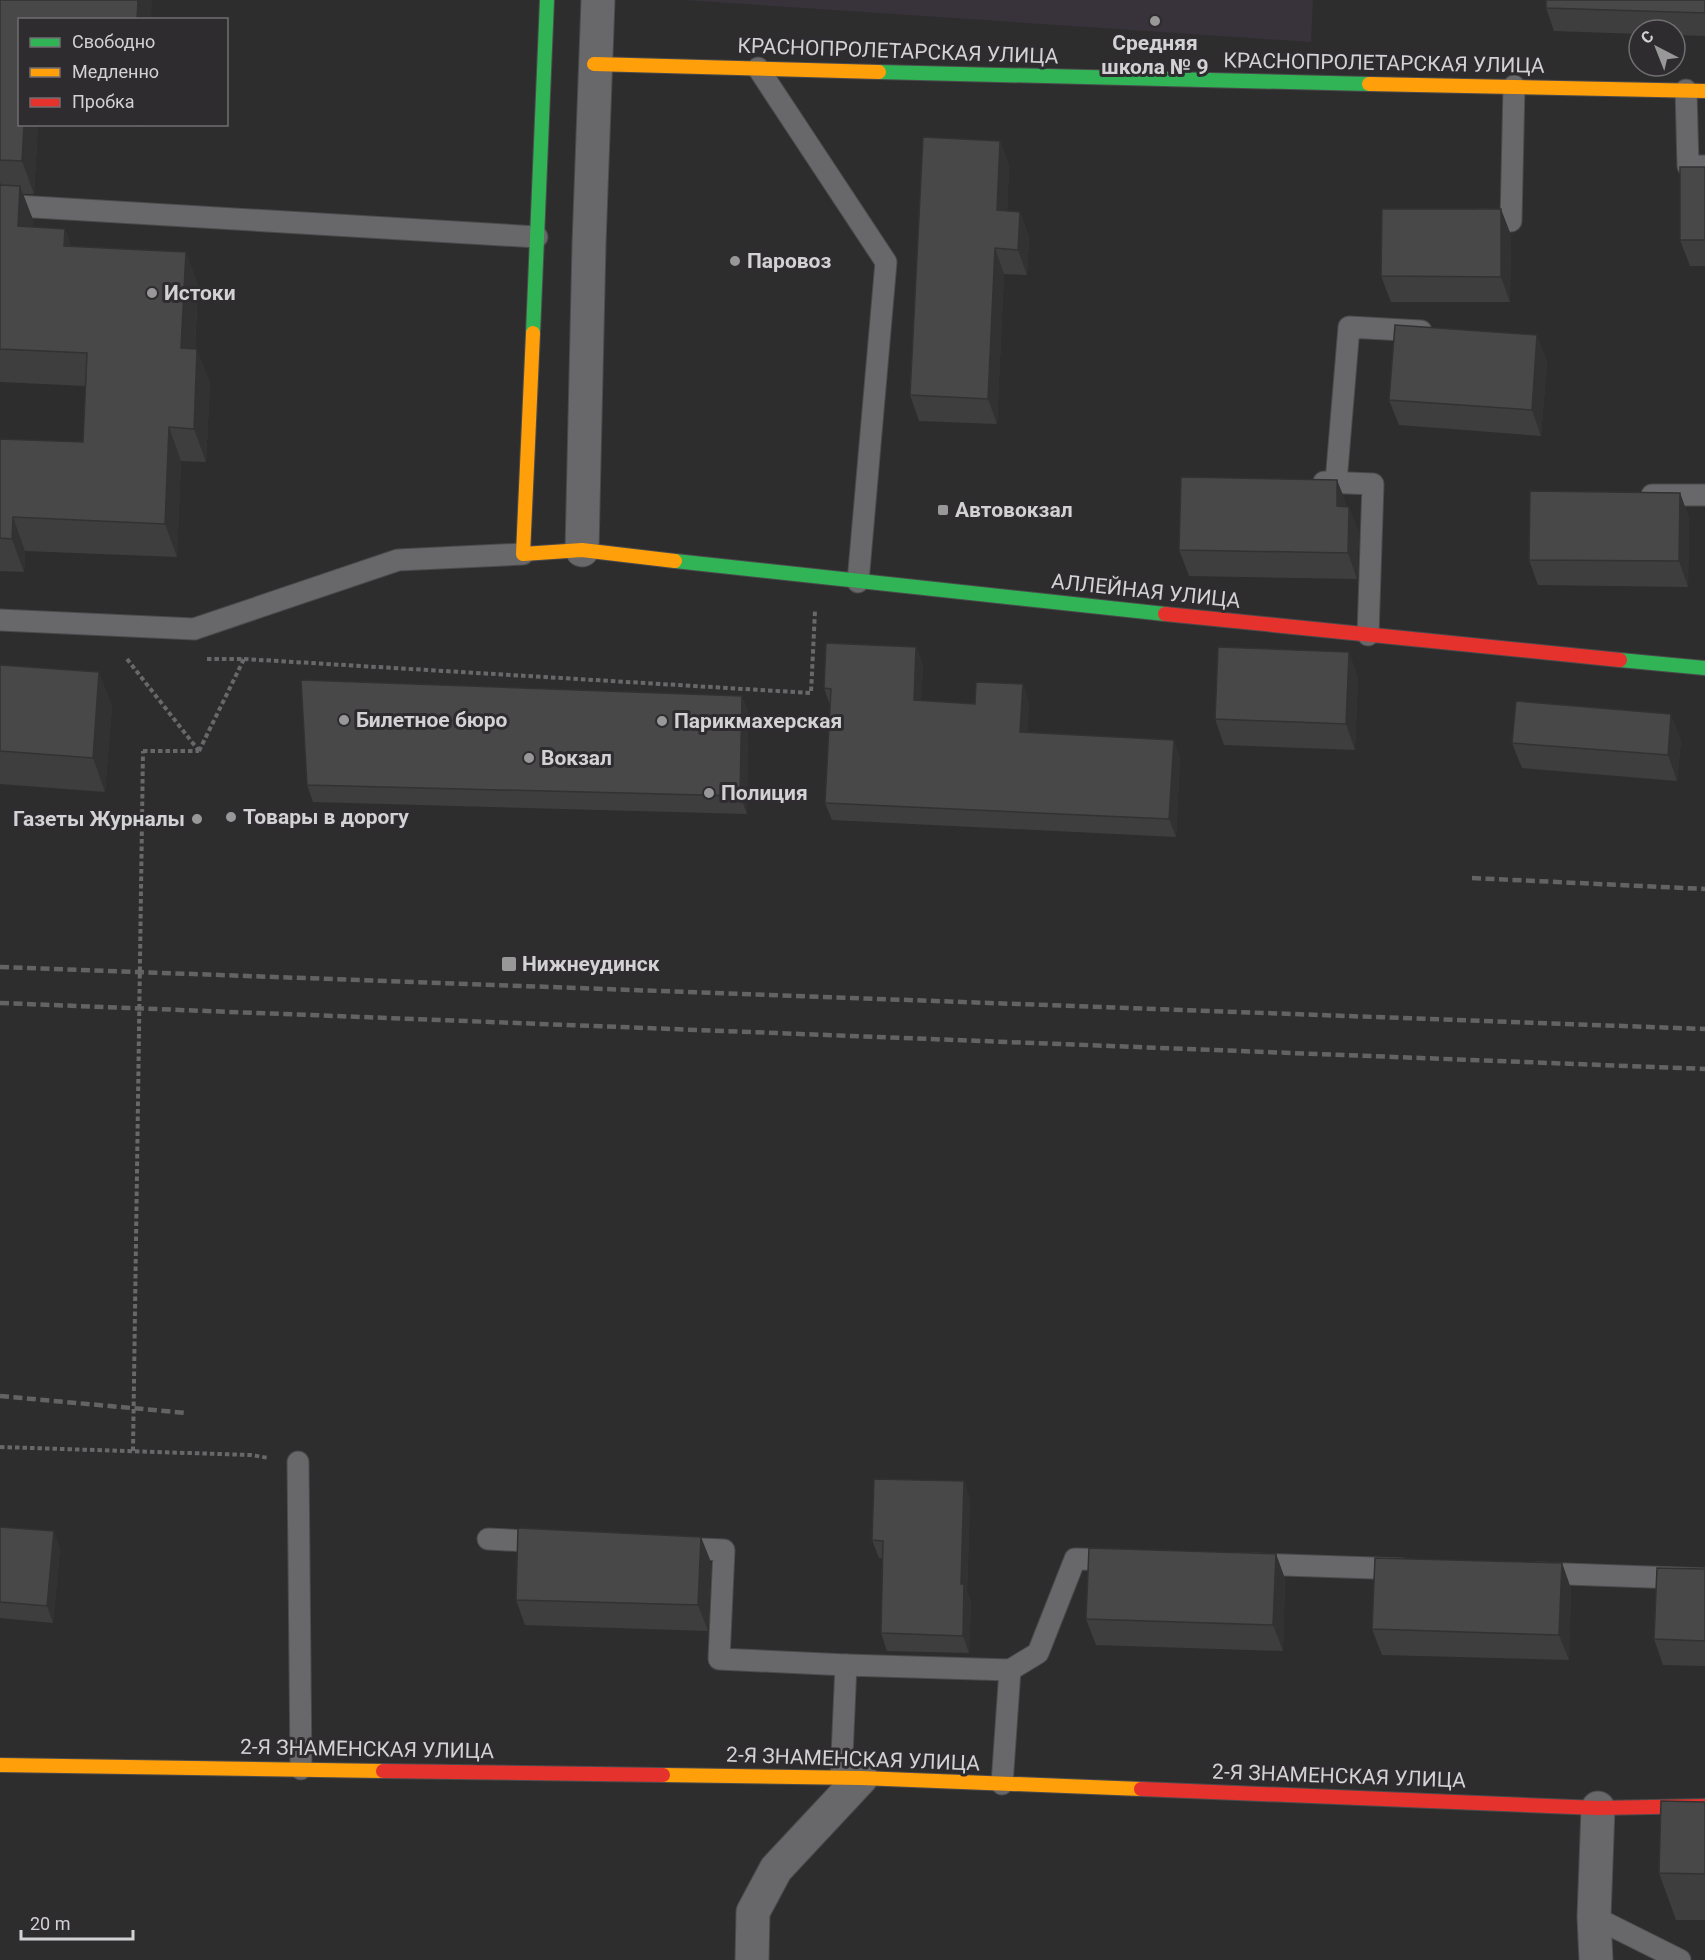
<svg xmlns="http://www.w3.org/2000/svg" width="1705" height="1960" font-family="Roboto,sans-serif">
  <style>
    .built { fill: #38323a }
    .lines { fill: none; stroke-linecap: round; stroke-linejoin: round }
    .lane-casing { stroke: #4b4a4c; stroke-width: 23 }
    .street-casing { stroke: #4b4a4c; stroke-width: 35 }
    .fast-casing { stroke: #4b4a4c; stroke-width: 16 }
    .slow-casing { stroke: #4b4a4c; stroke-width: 16 }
    .jam-casing { stroke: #4b4a4c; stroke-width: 16 }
    .path { stroke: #686769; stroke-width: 4; stroke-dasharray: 4.5 3; stroke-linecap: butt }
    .lane { stroke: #686769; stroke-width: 21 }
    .street { stroke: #686769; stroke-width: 33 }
    .fast { stroke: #30b455; stroke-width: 14 }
    .slow { stroke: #ff9f0a; stroke-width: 14 }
    .jam { stroke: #e5322d; stroke-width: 14 }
    .rail { stroke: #646364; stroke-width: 4.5; stroke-dasharray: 9 4.5; stroke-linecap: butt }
    .path-bridge { stroke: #686769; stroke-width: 4; stroke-dasharray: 4.5 3; stroke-linecap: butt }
    .wall { fill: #3f3e3f }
    .shaded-wall { fill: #333233 }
    .building { fill: #494849; stroke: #333233; stroke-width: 1.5 }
    .poi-dot { fill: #999899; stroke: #2e2c2f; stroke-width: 2 }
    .labels { text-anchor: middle; stroke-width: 6; stroke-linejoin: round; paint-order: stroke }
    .poi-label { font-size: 21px; font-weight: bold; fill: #d2d1d3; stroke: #2e2c2f; text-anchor: start }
    .street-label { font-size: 21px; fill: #d2d1d3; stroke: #2e2c2f }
  </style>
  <rect width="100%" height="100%" fill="#2e2d2e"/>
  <!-- built -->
  <path class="built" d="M 684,0 L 1313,0 L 1311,42 Z"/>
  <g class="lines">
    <defs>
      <g id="lane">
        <path d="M 758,68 L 886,262 L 858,582"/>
        <path d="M 1686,90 L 1688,166 L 1705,166"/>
        <path d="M 0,205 L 537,237"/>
        <path d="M 1478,220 L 1511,221 L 1514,86"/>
        <path d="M 1324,482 L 1373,484 L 1368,635"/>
        <path d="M 1336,482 L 1349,327 L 1421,331"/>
        <path d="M 1652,495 L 1705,495"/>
        <path d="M 0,620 L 194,629 L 398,560 L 523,554"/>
        <path d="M 298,1462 L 301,1769"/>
        <path d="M 488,1539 L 547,1542"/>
        <path d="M 677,1548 L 724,1550 L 719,1659 L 846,1665"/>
        <path d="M 1253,1564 L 1402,1569"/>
        <path d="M 1538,1573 L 1705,1579"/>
        <path d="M 841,1778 L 846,1665 L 1010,1670"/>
        <path d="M 1002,1784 L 1010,1670 L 1038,1653 L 1075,1559 L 1117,1560"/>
        <path d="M 1594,1917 L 1680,1960"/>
      </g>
      <g id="street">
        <path d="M 582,550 L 589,244 L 598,0"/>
        <path d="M 752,1960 L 753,1912 L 776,1869 L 861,1778"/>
        <path d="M 1596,1960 L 1594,1917 L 1598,1808"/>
      </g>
      <g id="fast">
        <path d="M 879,72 L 1369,84"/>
        <path d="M 533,333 L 547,0"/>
        <path d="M 675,561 L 1165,614"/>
        <path d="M 1620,660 L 1705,668"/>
      </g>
      <g id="slow">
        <path d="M 594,64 L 879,72"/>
        <path d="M 1369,84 L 1705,91"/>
        <path d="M 533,333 L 523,554 L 582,550 L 675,561"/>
        <path d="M 0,1765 L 383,1771"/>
        <path d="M 663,1775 L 861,1778 L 1141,1789"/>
      </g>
      <g id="jam">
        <path d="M 1165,614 L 1620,660"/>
        <path d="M 383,1771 L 663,1775"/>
        <path d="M 1141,1789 L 1598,1808 L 1705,1806"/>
      </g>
    </defs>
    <!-- lane casing -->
    <use href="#lane" class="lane-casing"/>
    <!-- street casing -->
    <use href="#street" class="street-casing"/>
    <!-- fast casing -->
    <use href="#fast" class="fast-casing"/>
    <!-- slow casing -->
    <use href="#slow" class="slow-casing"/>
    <!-- jam casing -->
    <use href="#jam" class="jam-casing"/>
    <!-- path -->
    <g class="path">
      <path d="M 127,659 L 199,751"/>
      <path d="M 244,659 L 811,693 L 815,611"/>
      <path d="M 143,751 L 199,751"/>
      <path d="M 199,751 L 244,659 L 207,659"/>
      <path d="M 0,1447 L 251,1455 L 269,1458"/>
    </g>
    <!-- lane -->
    <use href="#lane" class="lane"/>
    <!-- street -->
    <use href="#street" class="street"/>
    <!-- fast -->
    <use href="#fast" class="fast"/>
    <!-- slow -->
    <use href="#slow" class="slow"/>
    <!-- jam -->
    <use href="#jam" class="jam"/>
    <!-- rail -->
    <g class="rail">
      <path d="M 1472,878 L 1705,889"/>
      <path d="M 0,967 L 1705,1029"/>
      <path d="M 0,1003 L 1705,1069"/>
      <path d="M 0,1396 L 186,1413"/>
    </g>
    <!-- path-bridge -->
    <path class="path-bridge" d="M 133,1451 L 143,751"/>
  </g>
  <!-- wall -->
  <g class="wall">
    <path d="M 0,0 L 20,20 L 20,124 L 38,124 L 34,194 L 23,194 L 33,220 L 32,227 L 65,229 L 71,246 L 186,252 L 198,286 L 195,349 L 210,382 L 206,462 L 181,461 L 177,557 L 25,551 L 24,572 L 0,571 L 0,439 L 83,442 L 86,386 L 0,382 L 0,185 L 1,185 L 0,182 Z"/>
    <path d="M 1705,0 L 1705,36 L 1675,35 L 1675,30 L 1639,30 L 1639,34 L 1554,31 L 1546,8 Z"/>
    <path d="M 107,124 L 145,124 L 145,127 Z"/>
    <path d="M 1000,141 L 1009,167 L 1007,211 L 1020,212 L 1029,237 L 1027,275 L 1004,274 L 997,424 L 919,421 L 910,395 Z"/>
    <path d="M 1705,167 L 1705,266 L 1690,266 L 1680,240 Z"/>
    <path d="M 1511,235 L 1510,302 L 1391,302 L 1381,276 Z"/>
    <path d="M 1547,361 L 1541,436 L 1399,425 L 1389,400 Z"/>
    <path d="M 1337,480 L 1346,507 L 1359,532 L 1357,579 L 1189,576 L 1179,550 Z"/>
    <path d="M 1680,493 L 1689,518 L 1688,587 L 1538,585 L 1529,560 Z"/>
    <path d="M 916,647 L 923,665 L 921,701 L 975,704 L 1029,702 L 1027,733 L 1180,757 L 1176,837 L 832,820 L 825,803 L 830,705 L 824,688 Z"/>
    <path d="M 0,665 L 112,705 L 105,792 L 0,784 Z"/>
    <path d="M 1358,677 L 1355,750 L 1224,745 L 1215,719 Z"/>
    <path d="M 742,696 L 748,713 L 747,814 L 313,802 L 307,785 Z"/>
    <path d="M 1681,740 L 1677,781 L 1522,768 L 1512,743 Z"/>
    <path d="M 970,1498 L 967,1592 L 971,1601 L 969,1653 L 887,1651 L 881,1633 L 883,1558 L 879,1558 L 872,1540 Z"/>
    <path d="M 0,1527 L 60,1549 L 53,1623 L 0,1618 Z"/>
    <path d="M 1276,1554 L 1285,1579 L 1283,1651 L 1096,1645 L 1086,1619 Z"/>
    <path d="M 711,1562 L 708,1631 L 525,1625 L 516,1600 Z"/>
    <path d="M 1562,1563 L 1571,1589 L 1569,1660 L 1382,1655 L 1372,1629 Z"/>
    <path d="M 1705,1569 L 1705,1666 L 1663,1665 L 1654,1639 Z"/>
    <path d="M 1705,1802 L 1705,1920 L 1676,1920 L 1659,1873 Z"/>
  </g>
  <!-- shaded-wall -->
  <g class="shaded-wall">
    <path d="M 138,0 L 152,0 L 151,20 L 137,20 Z"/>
    <path d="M 24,124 L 38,124 L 34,194 L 22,161 Z"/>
    <path d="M 1000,141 L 1009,167 L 1006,236 L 997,210 Z"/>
    <path d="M 20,186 L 33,220 L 30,259 L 18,226 Z"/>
    <path d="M 1501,209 L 1511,235 L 1510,302 L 1501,277 Z"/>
    <path d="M 1020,212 L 1029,237 L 1027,275 L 1018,250 Z"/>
    <path d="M 65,229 L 77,262 L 64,246 Z"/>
    <path d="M 995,248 L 1004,274 L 997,424 L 988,399 Z"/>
    <path d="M 186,252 L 198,286 L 193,381 L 181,348 Z"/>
    <path d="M 1537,335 L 1547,361 L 1541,436 L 1532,410 Z"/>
    <path d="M 197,349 L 210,382 L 206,462 L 194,429 Z"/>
    <path d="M 169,427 L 181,461 L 177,557 L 165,524 Z"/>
    <path d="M 1337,480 L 1347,505 L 1346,532 L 1337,506 Z"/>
    <path d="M 1680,493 L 1689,518 L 1688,587 L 1679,561 Z"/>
    <path d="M 1349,507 L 1359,532 L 1357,579 L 1348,553 Z"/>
    <path d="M 13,517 L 25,551 L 24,572 L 12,539 Z"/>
    <path d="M 916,647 L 923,665 L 920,718 L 914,700 Z"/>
    <path d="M 1349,652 L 1358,677 L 1355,750 L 1346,724 Z"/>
    <path d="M 99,672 L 112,705 L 105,792 L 93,758 Z"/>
    <path d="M 1023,684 L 1029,702 L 1027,750 L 1020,732 Z"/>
    <path d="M 742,696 L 748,713 L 747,814 L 740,796 Z"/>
    <path d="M 1671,714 L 1681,740 L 1677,781 L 1668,755 Z"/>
    <path d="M 1174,740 L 1180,757 L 1176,837 L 1169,819 Z"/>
    <path d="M 964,1481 L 970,1498 L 967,1592 L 971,1601 L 969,1653 L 963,1636 L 961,1584 Z"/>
    <path d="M 54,1531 L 60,1549 L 53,1623 L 47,1606 Z"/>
    <path d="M 701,1537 L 711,1562 L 708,1631 L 698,1605 Z"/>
    <path d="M 1276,1554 L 1285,1579 L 1283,1651 L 1273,1625 Z"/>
    <path d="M 1562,1563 L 1571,1589 L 1569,1660 L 1559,1635 Z"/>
  </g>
  <!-- building -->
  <g class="building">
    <path d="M 0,0 L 138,0 L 137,20 L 20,20 L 20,124 L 24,124 L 22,161 L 0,160 Z"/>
    <path d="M 1546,0 L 1705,0 L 1705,13 L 1546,8 Z"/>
    <path d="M 923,137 L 1000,141 L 997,210 L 1020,212 L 1018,250 L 995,248 L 988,399 L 910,395 Z"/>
    <rect x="1680" y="167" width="25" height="73"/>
    <path d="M 0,185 L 20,186 L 18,226 L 65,229 L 64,246 L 186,252 L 181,348 L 197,349 L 194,429 L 169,427 L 165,524 L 13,517 L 12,539 L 0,538 L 0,439 L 83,442 L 87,353 L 0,349 Z"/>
    <path d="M 1382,209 L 1501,209 L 1501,277 L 1381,276 Z"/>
    <path d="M 1395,325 L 1537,335 L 1532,410 L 1389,400 Z"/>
    <path d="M 1181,477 L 1337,480 L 1337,506 L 1349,507 L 1348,553 L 1179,550 Z"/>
    <path d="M 1530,491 L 1680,493 L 1679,561 L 1529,560 Z"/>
    <path d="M 826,643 L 916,647 L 914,700 L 975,704 L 976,682 L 1023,684 L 1020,732 L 1174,740 L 1169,819 L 825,803 L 831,689 L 824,688 Z"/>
    <path d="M 1218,647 L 1349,652 L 1346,724 L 1215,719 Z"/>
    <path d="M 0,665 L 99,672 L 93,758 L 0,751 Z"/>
    <path d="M 301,680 L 742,696 L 740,796 L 307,785 Z"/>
    <path d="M 1516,701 L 1671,714 L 1668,755 L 1512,743 Z"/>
    <path d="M 874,1479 L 964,1481 L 961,1584 L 964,1584 L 963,1636 L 881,1633 L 883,1541 L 872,1540 Z"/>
    <path d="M 0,1527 L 54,1531 L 47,1606 L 0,1602 Z"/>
    <path d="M 518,1528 L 701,1537 L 698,1605 L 516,1600 Z"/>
    <path d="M 1089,1548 L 1276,1554 L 1273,1625 L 1086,1619 Z"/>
    <path d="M 1375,1558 L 1562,1563 L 1559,1635 L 1372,1629 Z"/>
    <path d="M 1657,1568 L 1705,1569 L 1705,1641 L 1654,1639 Z"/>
    <path d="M 1661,1801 L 1705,1802 L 1705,1874 L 1659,1873 Z"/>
  </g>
  <!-- markers -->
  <g class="poi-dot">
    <circle cx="1155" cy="21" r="6"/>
    <circle cx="735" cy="261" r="6"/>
    <circle cx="152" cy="293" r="6"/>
    <rect x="937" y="504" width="12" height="12" rx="3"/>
    <circle cx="344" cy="720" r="6"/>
    <circle cx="662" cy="721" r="6"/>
    <circle cx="529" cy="758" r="6"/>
    <circle cx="709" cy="793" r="6"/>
    <circle cx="231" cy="817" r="6"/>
    <circle cx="197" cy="819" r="6"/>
    <rect x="501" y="956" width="16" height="16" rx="3"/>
  </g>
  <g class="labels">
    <!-- poi labels -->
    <g class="poi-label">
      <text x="1155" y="50" text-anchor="middle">Средняя<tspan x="1155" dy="24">школа № 9</tspan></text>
      <text x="747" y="268">Паровоз</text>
      <text x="164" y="300">Истоки</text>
      <text x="955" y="517">Автовокзал</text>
      <text x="356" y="727">Билетное бюро</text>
      <text x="674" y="728">Парикмахерская</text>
      <text x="541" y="765">Вокзал</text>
      <text x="721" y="800">Полиция</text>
      <text x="243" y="824">Товары в дорогу</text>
      <text x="185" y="826" text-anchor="end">Газеты Журналы</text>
      <text x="522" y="971">Нижнеудинск</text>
    </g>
    <!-- street labels -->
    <g class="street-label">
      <text transform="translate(898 51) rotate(2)" y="7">КРАСНОПРОЛЕТАРСКАЯ УЛИЦА</text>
      <text transform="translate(1384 63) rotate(1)" y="7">КРАСНОПРОЛЕТАРСКАЯ УЛИЦА</text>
      <text transform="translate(1146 591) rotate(6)" y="7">АЛЛЕЙНАЯ УЛИЦА</text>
      <text transform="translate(367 1749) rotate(1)" y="7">2-Я ЗНАМЕНСКАЯ УЛИЦА</text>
      <text transform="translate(853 1759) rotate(2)" y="7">2-Я ЗНАМЕНСКАЯ УЛИЦА</text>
      <text transform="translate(1339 1776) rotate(2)" y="7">2-Я ЗНАМЕНСКАЯ УЛИЦА</text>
    </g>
  </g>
  <!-- legend -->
  <rect x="18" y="18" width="210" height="108" fill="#2e2c2f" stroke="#706e71" stroke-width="1.5"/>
  <rect x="30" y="38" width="30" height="9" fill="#30b455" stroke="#706e71" stroke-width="1.5"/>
  <text x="72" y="48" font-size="18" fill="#d2d1d3">Свободно</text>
  <rect x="30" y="68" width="30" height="9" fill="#ff9f0a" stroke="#706e71" stroke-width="1.5"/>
  <text x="72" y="78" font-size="18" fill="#d2d1d3">Медленно</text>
  <rect x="30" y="98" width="30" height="9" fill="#e5322d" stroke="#706e71" stroke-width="1.5"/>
  <text x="72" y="108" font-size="18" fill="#d2d1d3">Пробка</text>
  <!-- north arrow -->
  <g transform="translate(1657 48) rotate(318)"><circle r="28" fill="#2e2c2f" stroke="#706e71" stroke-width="1.5"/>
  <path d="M0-4.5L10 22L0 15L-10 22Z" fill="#999899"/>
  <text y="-9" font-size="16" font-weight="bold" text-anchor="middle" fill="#d2d1d3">С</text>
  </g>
  <!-- scale -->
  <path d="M21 1930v9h112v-9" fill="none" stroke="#d2d1d3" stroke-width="3"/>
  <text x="30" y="1930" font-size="18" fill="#d2d1d3" stroke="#2e2c2f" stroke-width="4.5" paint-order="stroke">20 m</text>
</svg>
